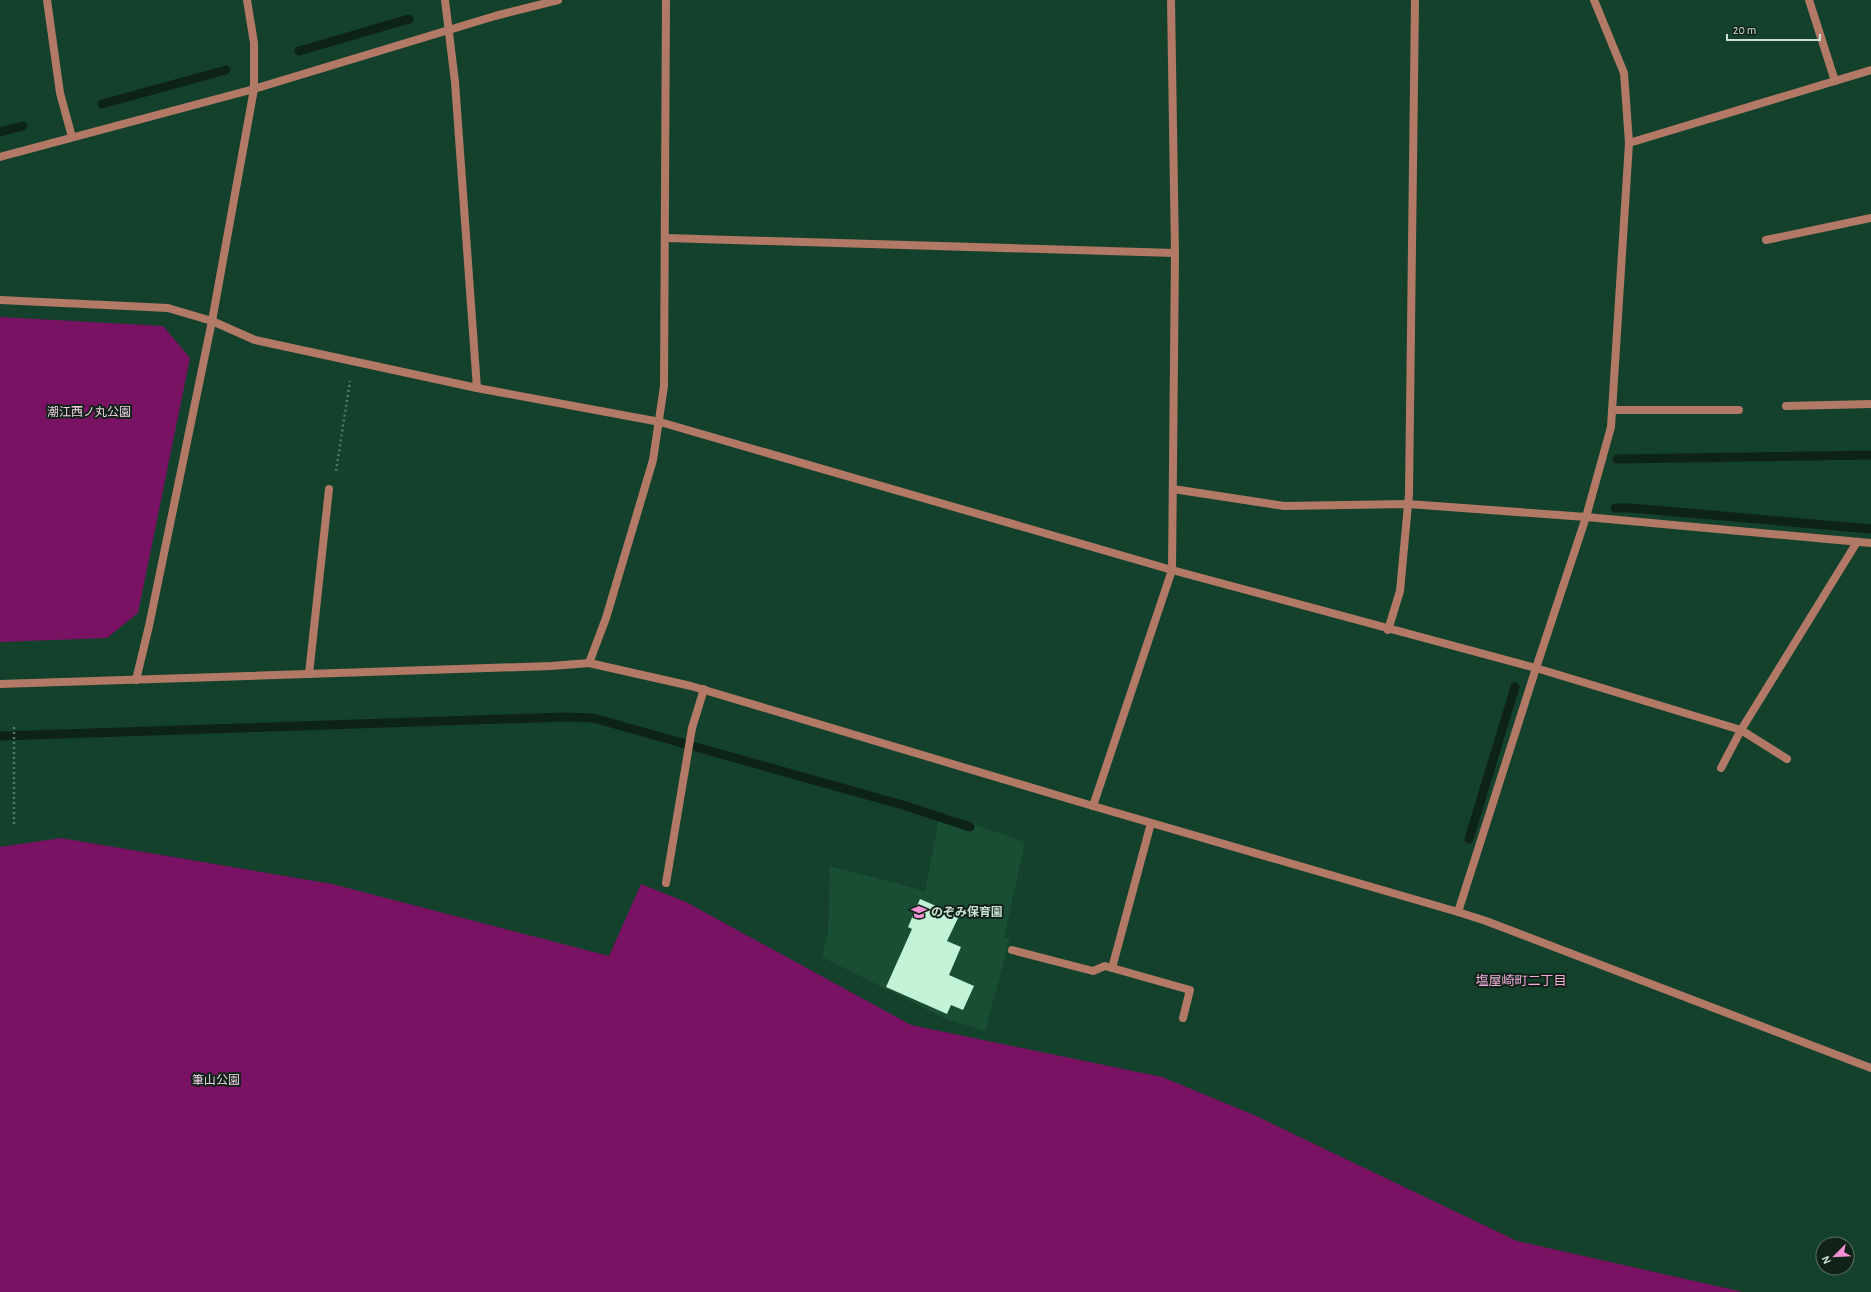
<svg xmlns="http://www.w3.org/2000/svg" width="1871" height="1292" font-family="'Alegreya Sans','Noto Sans JP',sans-serif">
  <style>
    .built { fill: #194e35 }
    .green { fill: #7a1263 }
    .lines { fill: none; stroke-linecap: round; stroke-linejoin: round }
    .stream { stroke: #0e2318; stroke-width: 9 }
    .building { fill: #c3f3d7 }
    .path { stroke: #537865; stroke-width: 2.5; stroke-dasharray: 2 3; stroke-linecap: butt }
    .minor { stroke: #b17966; stroke-width: 8 }
    .tertiary { stroke: #b17966; stroke-width: 8 }
    .labels { text-anchor: middle; stroke-width: 4; stroke-linejoin: round; paint-order: stroke }
    .park-label { font-size: 12px; fill: #eed1e3; stroke: #112319 }
    .poi-label { font-size: 12px; font-weight: bold; fill: #c9e0d2; stroke: #112319; text-anchor: start }
    .neighbourhood-label { font-size: 13px; fill: #f1acda; stroke: #112319 }
  </style>
  <rect width="100%" height="100%" fill="#14412b"/>
  <!-- built -->
  <path class="built" d="M 940,813 L 1025,842 L 1004,937 L 1010,939 L 985,1031 L 946,1019 L 822,957 L 828,933 L 830,866 L 925,891 Z"/>
  <!-- green -->
  <g class="green">
    <path d="M 0,317 L 163,326 L 190,358 L 138,613 L 107,638 L 0,642 Z"/>
    <path d="M 61,838 L 332,884 L 609,956 L 641,884 L 686,902 L 911,1025 L 1162,1077 L 1254,1115 L 1517,1241 L 1743,1292 L 0,1292 L 0,847 Z"/>
  </g>
  <g class="lines">
    <!-- stream -->
    <g class="stream">
      <path d="M 299,51 L 409,19"/>
      <path d="M 102,104 L 226,70"/>
      <path d="M 0,132 L 23,126"/>
      <path d="M 1617,459 L 1871,455"/>
      <path d="M 1615,508 L 1631,508 L 1871,529"/>
      <path d="M 0,736 L 565,717 L 593,718 L 906,806 L 970,827"/>
      <path d="M 1469,839 L 1515,687"/>
    </g>
  </g>
  <!-- building -->
  <path class="building" d="M 920,899 L 959,916 L 947,941 L 961,947 L 949,975 L 974,986 L 963,1010 L 951,1005 L 947,1014 L 886,987 L 912,929 L 908,927 Z"/>
  <g class="lines">
    <!-- path -->
    <g class="path">
      <path d="M 336,471 L 350,381"/>
      <path d="M 14,824 L 14,724"/>
    </g>
    <!-- minor -->
    <g class="minor">
      <path d="M 47,0 L 60,93 L 72,137"/>
      <path d="M 445,0 L 455,82 L 477,388"/>
      <path d="M 1809,0 L 1835,81"/>
      <path d="M 1629,143 L 1871,70"/>
      <path d="M 0,157 L 254,89 L 495,16 L 558,0"/>
      <path d="M 666,238 L 1175,253"/>
      <path d="M 1766,240 L 1871,218"/>
      <path d="M 0,300 L 168,308 L 212,321 L 255,340 L 477,388 L 660,422 L 1172,570 L 1536,668 L 1741,730 L 1787,759"/>
      <path d="M 1786,406 L 1871,404"/>
      <path d="M 1612,410 L 1739,410"/>
      <path d="M 1173,489 L 1284,506 L 1408,504 L 1586,517 L 1871,543"/>
      <path d="M 1388,630 L 1400,591 L 1409,494 L 1415,0"/>
      <path d="M 589,663 L 606,618 L 653,460 L 664,386 L 666,0"/>
      <path d="M 309,674 L 329,489"/>
      <path d="M 136,680 L 149,626 L 212,321 L 254,89 L 254,43 L 247,0"/>
      <path d="M 1721,768 L 1741,730 L 1857,542"/>
      <path d="M 1093,806 L 1172,570 L 1175,253 L 1171,0"/>
      <path d="M 666,883 L 692,728 L 704,689"/>
      <path d="M 1458,912 L 1536,668 L 1586,517 L 1611,427 L 1629,143 L 1624,73 L 1594,0"/>
      <path d="M 1012,950 L 1093,971 L 1105,966 L 1190,990 L 1183,1018"/>
      <path d="M 1112,968 L 1151,823"/>
    </g>
    <!-- tertiary -->
    <path class="tertiary" d="M 0,684 L 551,666 L 589,663 L 691,686 L 1093,806 L 1458,912 L 1486,921 L 1871,1068"/>
  </g>
  <!-- icons -->
  <defs>
    <symbol id="school-bare" viewBox="-9 -9 18 18"><path d="M0-5L7-2L0 1L-7-2ZM-4 1L0 2.5L4 1V4Q0 6-4 4Z" fill="#f391d5" stroke="#112319" stroke-width="2.5" paint-order="stroke"/></symbol>
  </defs>
  <g fill-rule="evenodd">
    <use href="#school-bare" x="908" y="901" width="22" height="22"/>
  </g>
  <g class="labels">
    <!-- park labels -->
    <g class="park-label">
      <text x="89" y="416">潮江西ノ丸公園</text>
      <text x="216" y="1084">筆山公園</text>
    </g>
    <!-- poi labels -->
    <g class="poi-label">
      <text x="931" y="916">のぞみ保育園</text>
    </g>
    <!-- neighbourhood labels -->
    <g class="neighbourhood-label">
      <text x="1521" y="985">塩屋崎町二丁目</text>
    </g>
  </g>
  <!-- north arrow -->
  <g transform="translate(1835 1256) rotate(246)"><circle r="19" fill="#112319" stroke="#5b6f63"/>
  <path d="M0-3L7 15L0 10L-7 15Z" fill="#f391d5"/>
  <text y="-6" font-size="11" font-weight="bold" text-anchor="middle" fill="#c9e0d2">N</text>
  </g>
  <!-- scale -->
  <path d="M1727 34v6h93v-6" fill="none" stroke="#c9e0d2" stroke-width="2"/>
  <text x="1733" y="34" font-size="12" fill="#c9e0d2" stroke="#112319" stroke-width="3" paint-order="stroke">20 m</text>
</svg>
